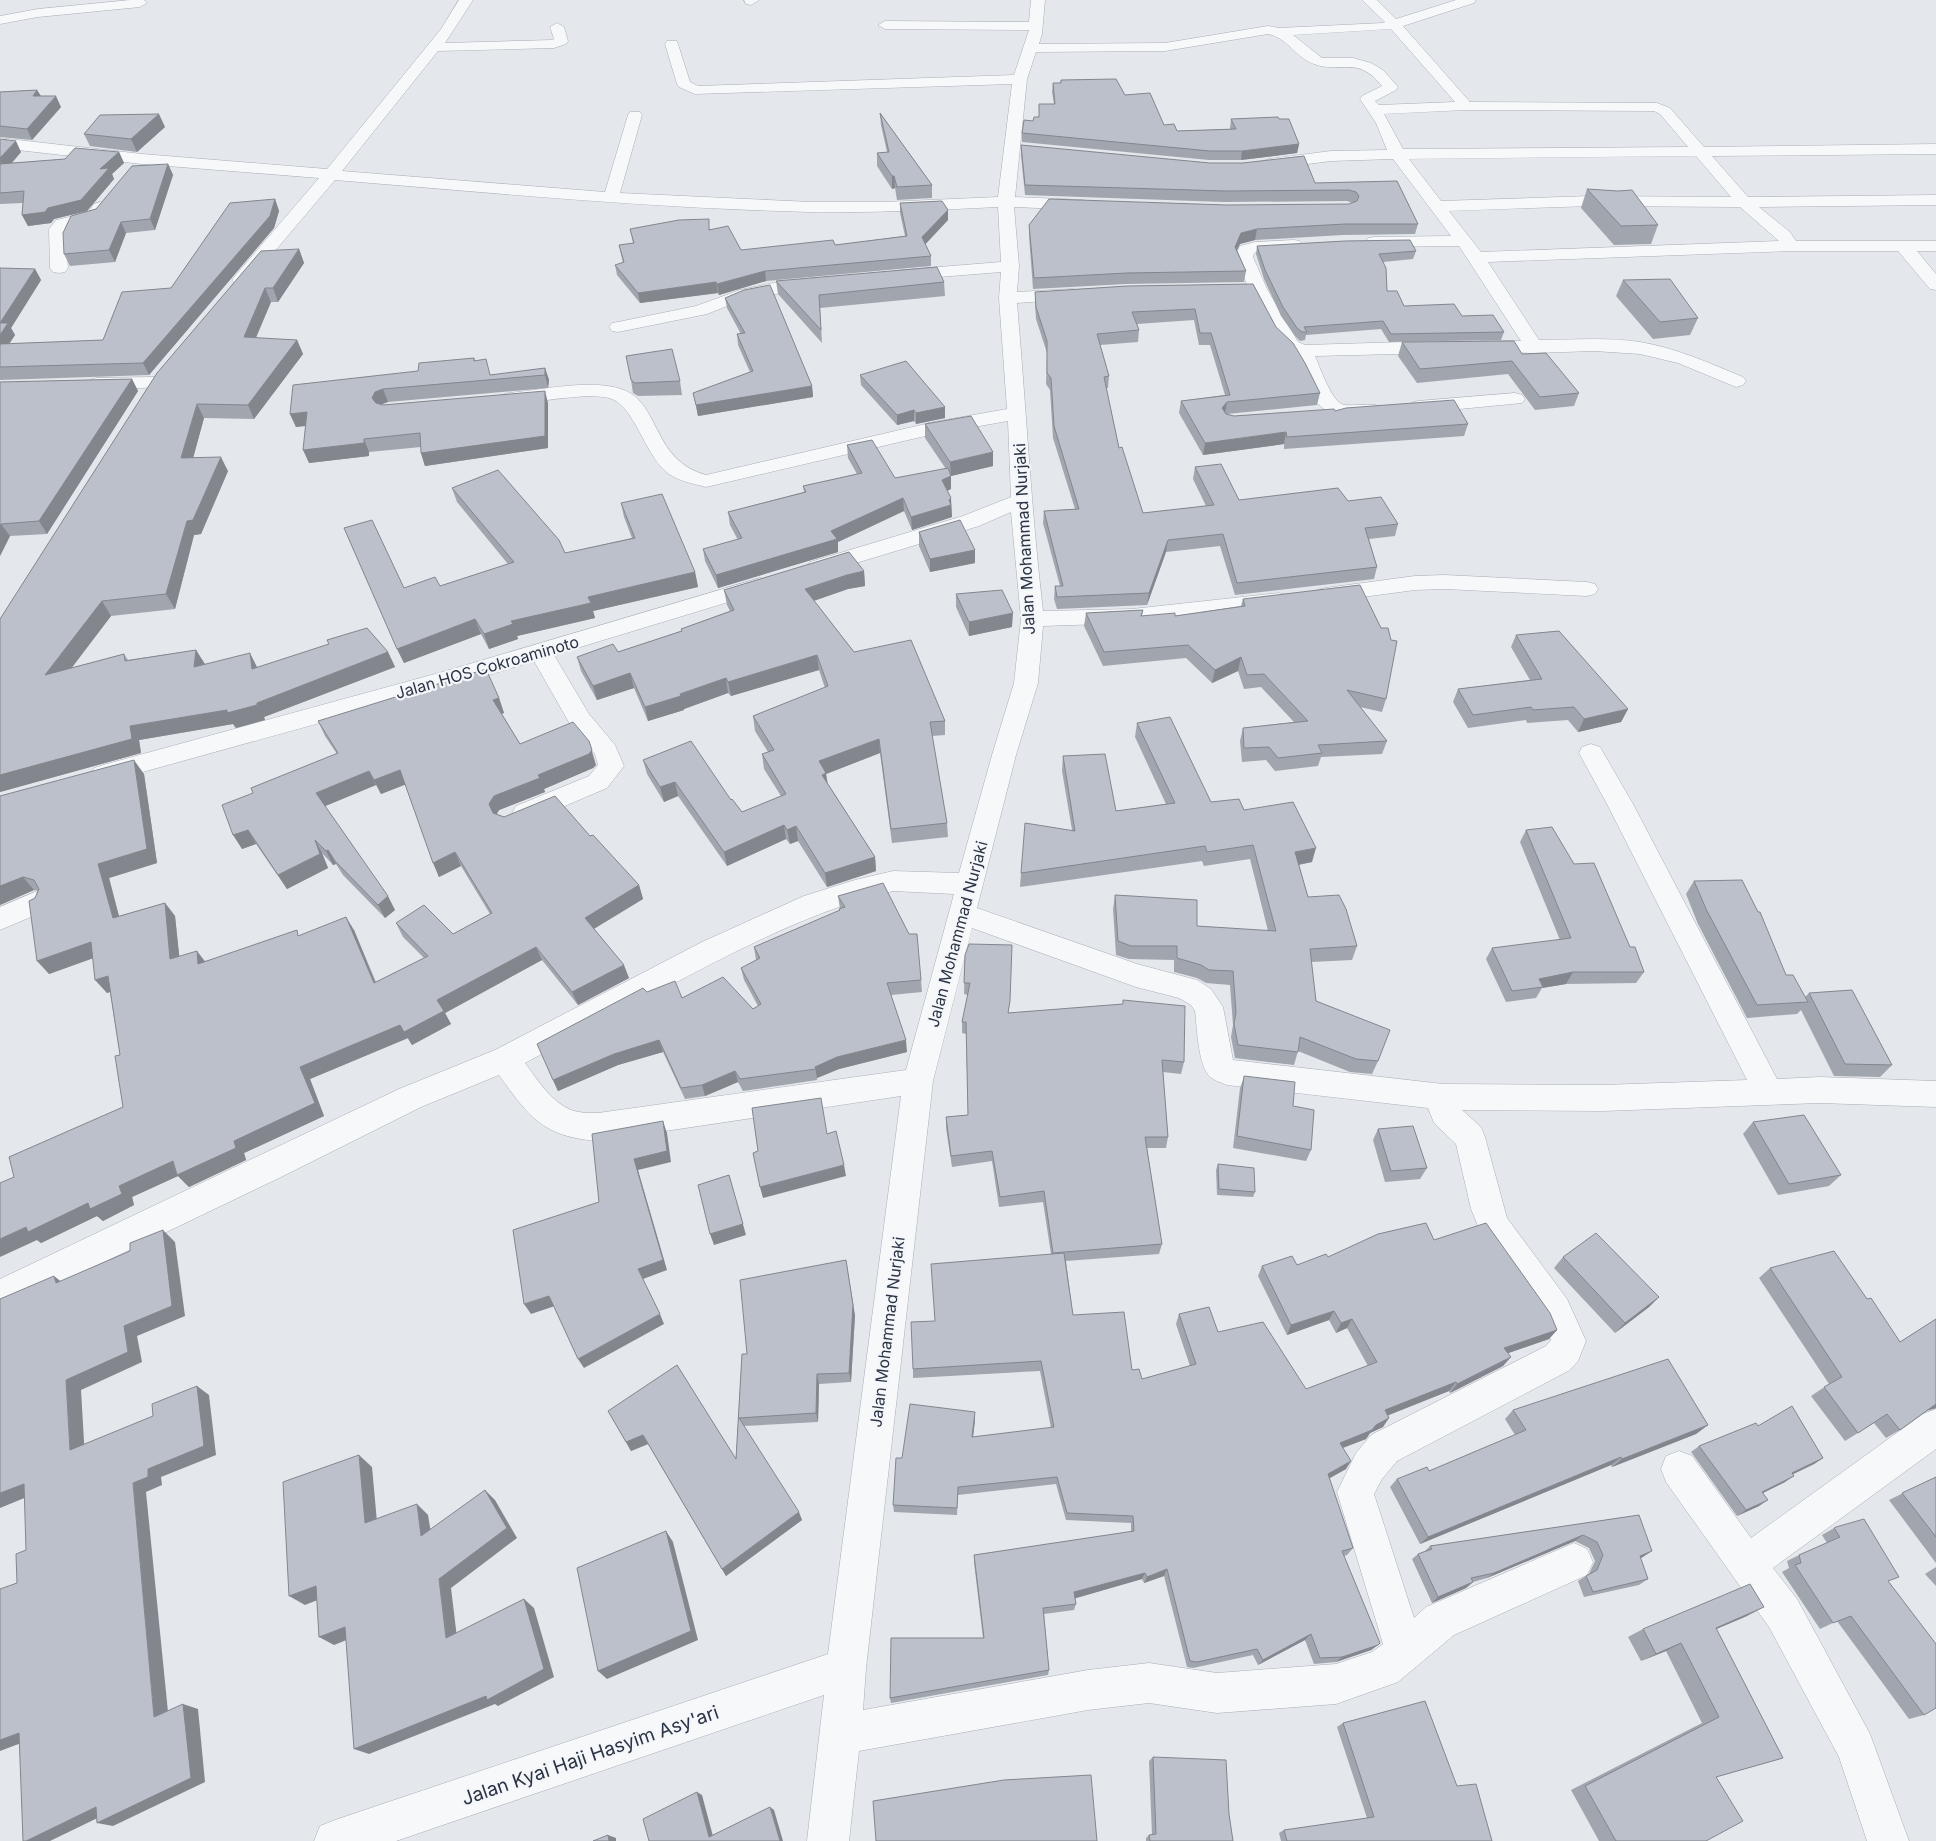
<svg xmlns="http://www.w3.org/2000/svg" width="1936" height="1841" font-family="Inter,sans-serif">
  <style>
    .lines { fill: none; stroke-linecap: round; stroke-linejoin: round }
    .minor-casing { stroke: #a9aeb7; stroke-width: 1 }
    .minor { fill: #f7f8fa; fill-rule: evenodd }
    .wall { fill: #a1a5ae }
    .shaded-wall { fill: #83868d }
    .building { fill: #bbc0ca; stroke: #83868d }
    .labels { text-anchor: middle; stroke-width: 4.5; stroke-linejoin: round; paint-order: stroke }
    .street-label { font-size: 16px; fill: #2b3445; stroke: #f4f6f9 }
    .near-street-label { font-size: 19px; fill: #2b3445; stroke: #f4f6f9 }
  </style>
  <rect width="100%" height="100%" fill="#e4e7ec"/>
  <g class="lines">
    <defs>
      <g id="minor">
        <path d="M 130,0 L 144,0 L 147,3 L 140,7 L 38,17 L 0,24 L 0,16 L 38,9 Z"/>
        <path d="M 459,0 L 473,0 L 445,43 L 552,40 L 554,39 L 550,27 L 557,23 L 564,27 L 568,41 L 566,44 L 554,48 L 438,51 L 342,171 L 605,192 L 628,115 L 630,112 L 640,112 L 642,115 L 620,193 L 811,202 L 884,202 L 998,197 L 1012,84 L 695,94 L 679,87 L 677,84 L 665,44 L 667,41 L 677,41 L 690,82 L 698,86 L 1014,75 L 1029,30 L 885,29 L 878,25 L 885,21 L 1029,22 L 1031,0 L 1045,0 L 1042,34 L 1039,44 L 1165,43 L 1268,26 L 1279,28 L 1383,23 L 1385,22 L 1362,0 L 1377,0 L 1396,19 L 1456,0 L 1476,0 L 1474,3 L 1403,26 L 1470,102 L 1657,103 L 1670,108 L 1704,147 L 1936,144 L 1936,154 L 1712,156 L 1748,197 L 1936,195 L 1936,205 L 1759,207 L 1790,232 L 1796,241 L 1936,241 L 1936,251 L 1917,251 L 1936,274 L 1936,290 L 1930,289 L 1898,251 L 1791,251 L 1488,262 L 1539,340 C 1572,340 1607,337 1640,342 C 1676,348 1709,363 1743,377 L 1746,381 L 1743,385 L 1736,387 L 1678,363 L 1640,354 L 1594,351 L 1534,353 L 1473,351 L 1471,347 L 1473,343 L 1480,341 L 1521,341 L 1459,246 L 1374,247 L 1368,246 L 1366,242 L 1368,238 L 1374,237 L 1451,236 L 1393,159 L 1331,161 L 1269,169 L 1263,167 L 1261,164 L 1263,161 L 1269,159 L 1331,151 L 1387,150 L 1376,123 L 1360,99 L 1362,96 L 1382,86 C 1357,55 1343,74 1314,64 C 1296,58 1287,37 1268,34 L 1165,51 L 1036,52 L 1027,79 L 1015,197 L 1083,200 L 1089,202 L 1091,205 L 1089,208 L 1083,210 L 1014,207 L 1019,266 L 1017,292 L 1072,289 L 1078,290 L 1081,294 L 1078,298 L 1072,299 L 1017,303 C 1026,406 1031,509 1043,611 L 1132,609 L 1279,593 L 1287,595 L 1290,600 L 1287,605 L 1279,607 L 1132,623 L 1043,626 L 1038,683 L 1016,755 L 977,908 L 1137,964 L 1197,980 L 1211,989 L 1223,1007 L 1233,1060 L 1443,1084 L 1603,1085 L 1747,1080 L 1607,804 L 1579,753 L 1582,747 L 1591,744 L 1600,747 L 1633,804 L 1777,1079 L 1820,1077 L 1936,1081 L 1936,1107 L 1820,1103 L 1603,1111 L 1462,1110 L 1481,1127 L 1485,1137 L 1507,1218 L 1567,1299 L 1586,1341 L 1578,1361 L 1570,1370 L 1397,1461 L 1382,1479 L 1374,1494 L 1414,1618 L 1426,1607 L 1574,1543 L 1587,1549 L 1593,1562 L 1587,1575 L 1454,1635 L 1398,1682 L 1336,1704 L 1217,1713 L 1149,1703 L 1088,1710 L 859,1751 L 849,1841 L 807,1841 L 824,1695 L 396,1841 L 314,1841 L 320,1826 L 335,1820 L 828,1654 L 901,1096 L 598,1141 C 543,1137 529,1117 499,1075 L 421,1107 L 279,1178 L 0,1312 L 0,1279 L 399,1089 L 495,1050 L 702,942 L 804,896 L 855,880 L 893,871 L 959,873 L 992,755 L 1014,683 L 1021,619 L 1011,512 L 979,526 L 826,572 L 818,574 L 810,572 L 807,567 L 810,562 L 963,516 L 1011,497 L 1008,421 L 934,434 L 706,487 C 691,483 676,481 664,470 C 645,452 634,408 612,399 C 592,391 533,403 509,405 L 502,403 L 499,399 L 502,395 L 509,393 C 542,390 593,378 624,390 C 661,405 652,460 706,475 L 934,422 L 1007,409 L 999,298 L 1001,272 L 902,280 L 896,279 L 893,275 L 896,271 L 902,270 L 1001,262 L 998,207 C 935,210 872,213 809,212 C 651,208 493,193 335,180 L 247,284 L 241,285 L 235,284 L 232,280 L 235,276 L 319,178 L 142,164 L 0,148 L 0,138 L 142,154 L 327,169 L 441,29 ZM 1391,29 L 1455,102 L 1379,105 L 1375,101 L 1396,90 L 1398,87 L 1383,70 L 1371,63 L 1353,58 L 1322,58 L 1293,35 ZM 1466,110 L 1654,111 L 1660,114 L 1688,147 L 1403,149 L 1384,114 ZM 1696,156 L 1731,197 L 1591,196 L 1441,201 L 1409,159 ZM 1591,206 L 1740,207 L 1779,241 L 1481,252 L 1449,211 ZM 893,891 L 954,894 L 906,1070 L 598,1113 C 589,1113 579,1113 571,1110 C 551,1102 537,1079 525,1063 C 573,1037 621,1012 669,986 C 741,948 814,910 893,891 ZM 972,928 L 1136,987 L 1179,998 L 1191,1005 L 1195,1011 C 1197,1027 1198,1060 1207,1073 C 1211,1080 1220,1082 1227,1085 L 1428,1108 L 1434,1123 L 1456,1144 L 1471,1209 L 1483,1238 L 1543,1321 L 1551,1340 L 1546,1346 L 1371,1435 L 1356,1453 L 1337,1492 L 1383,1644 L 1372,1652 L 1336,1664 L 1217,1673 L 1149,1663 L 1088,1670 L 863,1710 L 866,1668 L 933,1081 Z"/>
        <path d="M 744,0 L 758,0 L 758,1 L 751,5 L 746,4 Z"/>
        <path d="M 100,202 L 106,204 L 108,207 L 100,219 L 68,228 L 65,230 L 68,268 L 65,272 L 59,273 L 53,272 L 50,268 L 49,229 L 56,220 L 88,213 L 94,204 Z"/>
        <path d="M 1294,240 L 1300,241 L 1302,245 L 1300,249 L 1257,252 L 1254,253 L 1253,257 L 1267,289 L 1298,342 L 1305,345 L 1437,341 L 1444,343 L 1446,347 L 1444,351 L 1437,353 L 1315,356 C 1320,367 1332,404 1345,405 C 1356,406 1368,403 1380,406 L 1383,410 L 1380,414 L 1338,417 L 1331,415 L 1317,403 L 1295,354 L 1284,350 L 1282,346 L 1249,289 L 1235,257 L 1240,246 L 1255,242 Z"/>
        <path d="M 814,278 L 820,279 L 823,283 L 820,287 L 745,299 L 707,314 L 618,332 L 612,331 L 609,327 L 612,323 L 618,322 L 696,306 L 740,290 L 778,282 Z"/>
        <path d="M 155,377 L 162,379 L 165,383 L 162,387 L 96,390 L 89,388 L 86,384 L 89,380 L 96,378 Z"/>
        <path d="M 1515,393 L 1522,395 L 1525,399 L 1522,403 L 1418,413 L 1411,411 L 1408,407 L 1411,403 L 1418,401 Z"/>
        <path d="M 1445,575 L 1587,582 L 1595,584 L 1598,589 L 1595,594 L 1587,596 L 1445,589 L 1415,590 L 1325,602 L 1317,600 L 1314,595 L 1317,590 L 1325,588 L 1415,576 Z"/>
        <path d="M 760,578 L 768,580 L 771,585 L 768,590 L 554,655 L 589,714 L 615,745 L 624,766 L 607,788 L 525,823 L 516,820 L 512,813 L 516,806 L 589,776 L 598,765 L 595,754 L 571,726 L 534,661 L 460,684 L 103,783 L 94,780 L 90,774 L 94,768 L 103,765 L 446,671 Z"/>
        <path d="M 35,892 L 45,895 L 49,903 L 45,911 L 0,930 L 0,907 Z"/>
        <path d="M 1936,1409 L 1936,1449 L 1773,1568 L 1797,1599 L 1870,1734 L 1909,1841 L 1867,1841 L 1839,1757 L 1769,1627 L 1666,1482 L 1661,1469 L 1666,1456 L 1679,1451 L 1692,1456 L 1751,1538 L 1923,1414 Z"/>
      </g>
    </defs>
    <!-- minor casing -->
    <use href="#minor" class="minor-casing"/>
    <!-- minor -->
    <use href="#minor" class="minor"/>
  </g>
  <!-- wall -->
  <g class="wall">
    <path d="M 1061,80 L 1125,95 L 1164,125 L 1177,131 L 1230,129 L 1231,119 L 1299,144 L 1297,153 L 1241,160 L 1209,160 L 1022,142 L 1022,133 L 1033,121 L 1054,104 L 1052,92 L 1053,83 L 1060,83 Z"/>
    <path d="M 37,90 L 41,96 L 61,107 L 32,140 L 0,137 L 0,92 Z"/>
    <path d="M 880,113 L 932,185 L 932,198 L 897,200 L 895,188 L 892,189 L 877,166 L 877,153 L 887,152 L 881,125 Z"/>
    <path d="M 165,127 L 137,152 L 90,146 L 84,134 Z"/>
    <path d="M 0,139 L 21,152 L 12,163 L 65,159 L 119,152 L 124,163 L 112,174 L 114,179 L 87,211 L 54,219 L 51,223 L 28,226 L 22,215 L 23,203 L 0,204 Z"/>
    <path d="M 1021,145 L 1315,183 L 1397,181 L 1418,224 L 1415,234 L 1343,235 L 1255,240 L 1240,244 L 1237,250 L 1246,271 L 1244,282 L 1126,284 L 1033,289 L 1029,236 L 1029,225 L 1349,204 L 1352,203 L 1347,201 L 1224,202 L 1025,195 L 1021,155 Z"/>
    <path d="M 168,164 L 173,175 L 155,230 L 126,233 L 115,262 L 70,266 L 64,254 L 96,209 Z"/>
    <path d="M 1587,189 L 1658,225 L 1651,244 L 1614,245 L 1581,208 Z"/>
    <path d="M 275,199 L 279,211 L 274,228 L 149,375 L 0,380 L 0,268 L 35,269 L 41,280 L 11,328 L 15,335 L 9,344 L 103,340 L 171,288 Z"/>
    <path d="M 900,203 L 948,220 L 925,244 L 931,256 L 931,266 L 766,281 L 719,295 L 718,293 L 640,303 L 617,275 L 615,265 L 623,263 L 619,245 L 633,243 L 630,229 L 711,229 L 741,250 L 835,245 L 905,236 L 900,213 Z"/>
    <path d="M 1257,246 L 1416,251 L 1413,259 L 1383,262 L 1387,291 L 1404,306 L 1462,316 L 1504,332 L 1501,340 L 1389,342 L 1381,329 L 1306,335 L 1305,340 L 1300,341 L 1295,336 L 1281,316 L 1264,279 L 1256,254 Z"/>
    <path d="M 299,249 L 304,263 L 278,302 L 271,302 L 256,338 L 297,340 L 303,354 L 254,419 L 204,418 L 193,458 L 228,471 L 201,534 L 194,535 L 175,609 L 111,616 L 71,668 L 124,654 L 128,660 L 196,650 L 204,664 L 257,667 L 388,652 L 395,667 L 264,717 L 265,720 L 236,728 L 233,724 L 139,740 L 141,753 L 0,792 L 157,373 Z"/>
    <path d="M 1623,280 L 1698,318 L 1690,335 L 1653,339 L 1616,296 Z"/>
    <path d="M 776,281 L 944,282 L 945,296 L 820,308 L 822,343 L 778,294 Z"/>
    <path d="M 1127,286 L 1276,327 L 1320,393 L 1317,405 L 1227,414 L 1234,416 L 1335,411 L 1468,424 L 1464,436 L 1284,449 L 1284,444 L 1203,455 L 1179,413 L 1181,401 L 1225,395 L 1210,345 L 1199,345 L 1194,320 L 1137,324 L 1139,330 L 1138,342 L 1100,345 L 1109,376 L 1108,388 L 1106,388 L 1119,448 L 1143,513 L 1206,506 L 1193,479 L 1195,467 L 1239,500 L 1348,501 L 1398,524 L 1395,536 L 1369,539 L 1377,567 L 1374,579 L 1235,595 L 1220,546 L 1166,552 L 1147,605 L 1057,609 L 1054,599 L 1055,586 L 1060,586 L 1043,523 L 1044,511 L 1075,509 L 1053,438 L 1050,390 L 1046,384 L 1047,353 L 1036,319 L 1035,304 L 1035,292 Z"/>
    <path d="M 725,298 L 812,386 L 813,397 L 698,416 L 693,393 L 750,372 L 738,345 L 737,334 L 741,334 L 727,308 Z"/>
    <path d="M 1402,342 L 1522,354 L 1579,393 L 1574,406 L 1535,410 L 1508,374 L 1417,383 L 1398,356 Z"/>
    <path d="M 474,358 L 475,360 L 491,375 L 545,368 L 549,380 L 548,388 L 388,402 L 381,404 L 383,405 L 548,403 L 548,448 L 425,466 L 421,453 L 421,447 L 369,452 L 369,456 L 309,463 L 306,426 L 296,427 L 290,414 L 418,371 Z"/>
    <path d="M 860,375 L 945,418 L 916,424 L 914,421 L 897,425 L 861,385 Z"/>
    <path d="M 132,379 L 138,391 L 47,534 L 10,536 L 0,556 L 0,382 Z"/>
    <path d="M 631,380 L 680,381 L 682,395 L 638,396 L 633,393 Z"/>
    <path d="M 925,424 L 993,466 L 951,476 L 951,489 L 947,491 L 951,504 L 952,517 L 912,530 L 904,511 L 838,542 L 838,552 L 718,588 L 705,561 L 703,549 L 738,540 L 730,525 L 728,512 L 804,492 L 803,486 L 857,474 L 848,458 L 847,445 L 895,478 L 946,469 L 925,438 Z"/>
    <path d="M 452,488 L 565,553 L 632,538 L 624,517 L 621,503 L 695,572 L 698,587 L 593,611 L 595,618 L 517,636 L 518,639 L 489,649 L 481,634 L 404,663 L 344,528 L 404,588 L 440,586 L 508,564 L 457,502 Z"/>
    <path d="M 919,532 L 975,550 L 975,563 L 930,572 L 919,546 Z"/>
    <path d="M 864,571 L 865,586 L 848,589 L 814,601 L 854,652 L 945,721 L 945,735 L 932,736 L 947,823 L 948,837 L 892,843 L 880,753 L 826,774 L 828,784 L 875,857 L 876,871 L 827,887 L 798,841 L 790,844 L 786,839 L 727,866 L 678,796 L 664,802 L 647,774 L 643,760 L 731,800 L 742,812 L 781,796 L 764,769 L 762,754 L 768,752 L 755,731 L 753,716 L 825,688 L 819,670 L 731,696 L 728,693 L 684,709 L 684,710 L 648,721 L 634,688 L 597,700 L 581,671 L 577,657 L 618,652 L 681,631 L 681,629 L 730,611 L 727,605 L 724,590 Z"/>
    <path d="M 956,594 L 1012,627 L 969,636 L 956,607 Z"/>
    <path d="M 1243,599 L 1386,699 L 1382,712 L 1360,707 L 1387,741 L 1382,754 L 1321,757 L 1318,766 L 1275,771 L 1266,760 L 1242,762 L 1240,741 L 1243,728 L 1294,722 L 1261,687 L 1244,689 L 1238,671 L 1212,683 L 1186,658 L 1103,666 L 1084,626 L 1086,613 L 1143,610 L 1142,616 L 1175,616 L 1241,606 Z"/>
    <path d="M 1516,635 L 1628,709 L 1621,722 L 1578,732 L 1568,720 L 1527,723 L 1526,720 L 1468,728 L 1453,702 L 1458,689 L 1530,680 L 1511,647 Z"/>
    <path d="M 499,698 L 504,713 L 502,714 L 520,744 L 596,765 L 593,768 L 544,789 L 545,792 L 499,810 L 497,814 L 504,817 L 590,836 L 639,885 L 643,899 L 594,929 L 629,978 L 578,1005 L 542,960 L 445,1013 L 451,1024 L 412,1045 L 408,1038 L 310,1079 L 324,1116 L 244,1153 L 246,1160 L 189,1187 L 178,1176 L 132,1197 L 134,1205 L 103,1221 L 97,1216 L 41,1243 L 37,1240 L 14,1177 L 123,1107 L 120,1055 L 110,992 L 107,993 L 93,958 L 49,974 L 35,898 L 38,891 L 34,890 L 0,905 L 0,796 L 144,774 L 157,863 L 109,878 L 119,916 L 165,903 L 175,916 L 179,956 L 205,961 L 300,936 L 354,930 L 376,982 L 424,958 L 403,937 L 396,923 L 453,934 L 490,914 L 461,866 L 439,877 L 405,784 L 381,794 L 376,785 L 325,806 L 395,910 L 385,918 L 343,875 L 336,864 L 333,865 L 322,853 L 328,868 L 287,889 L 256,844 L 242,849 L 253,793 L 337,754 L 325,736 L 318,721 Z"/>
    <path d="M 1137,723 L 1211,802 L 1244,810 L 1312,862 L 1299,865 L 1308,897 L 1357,946 L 1352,960 L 1311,962 L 1316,1001 L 1378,1061 L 1372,1074 L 1350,1072 L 1298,1051 L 1294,1065 L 1235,1058 L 1231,1037 L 1233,1025 L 1230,985 L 1206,983 L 1197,978 L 1174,972 L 1174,960 L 1129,959 L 1116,955 L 1113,909 L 1115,895 L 1197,926 L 1268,931 L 1250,859 L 1204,866 L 1202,861 L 1020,887 L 1021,873 L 1072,830 L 1062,771 L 1063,756 L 1116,811 L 1166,804 L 1135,737 Z"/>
    <path d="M 1526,830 L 1574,864 L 1630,947 L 1644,972 L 1636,983 L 1566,984 L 1542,988 L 1536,998 L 1506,1002 L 1486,959 L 1492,948 L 1560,940 L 1520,842 Z"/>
    <path d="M 1694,881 L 1786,975 L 1805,997 L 1809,993 L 1892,1065 L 1880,1077 L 1834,1076 L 1801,1010 L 1797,1014 L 1747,1018 L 1698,924 L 1686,894 Z"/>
    <path d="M 838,896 L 921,980 L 922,992 L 891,995 L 907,1052 L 839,1069 L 817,1078 L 817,1080 L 743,1091 L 738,1082 L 705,1096 L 685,1099 L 663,1052 L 618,1065 L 558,1091 L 553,1080 L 647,992 L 753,1009 L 758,1006 L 744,980 L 741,968 L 756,960 L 754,947 L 839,911 L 839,909 L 840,909 Z"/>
    <path d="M 965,955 L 1009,1013 L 1184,1062 L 1181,1074 L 1163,1072 L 1168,1137 L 1166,1148 L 1147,1148 L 1162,1244 L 1159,1254 L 1066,1261 L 1073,1315 L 1142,1379 L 1190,1366 L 1176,1324 L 1179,1314 L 1218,1332 L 1306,1389 L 1368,1366 L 1347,1328 L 1336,1333 L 1329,1320 L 1287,1335 L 1258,1276 L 1262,1266 L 1297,1265 L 1328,1257 L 1434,1240 L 1557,1330 L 1549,1339 L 1508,1353 L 1503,1366 L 1450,1393 L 1449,1391 L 1388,1415 L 1383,1427 L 1370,1433 L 1366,1439 L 1343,1448 L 1346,1469 L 1329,1478 L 1353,1548 L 1347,1555 L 1344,1556 L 1380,1643 L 1371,1650 L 1336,1662 L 1314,1664 L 1305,1640 L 1258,1665 L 1253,1655 L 1193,1668 L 1187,1667 L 1164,1576 L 1144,1583 L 1142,1579 L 1075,1598 L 1076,1604 L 1074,1610 L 1044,1614 L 1049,1670 L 1048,1675 L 891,1703 L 890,1698 L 983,1638 L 974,1562 L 974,1555 L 1131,1532 L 1131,1523 L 1066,1520 L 1056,1484 L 958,1495 L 957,1515 L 894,1512 L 893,1505 L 902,1458 L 975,1420 L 973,1437 L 1051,1428 L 1040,1371 L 913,1378 L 913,1369 L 935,1321 L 1051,1254 L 1043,1202 L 999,1207 L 992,1161 L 952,1167 L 946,1128 L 946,1117 L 968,1115 L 966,1034 L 962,1033 L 962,1022 L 968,995 L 964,994 Z"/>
    <path d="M 1244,1077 L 1293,1106 L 1311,1150 L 1306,1161 L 1233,1148 L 1240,1088 Z"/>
    <path d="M 1753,1122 L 1841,1175 L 1829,1186 L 1778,1195 L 1743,1134 Z"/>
    <path d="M 1378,1129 L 1427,1168 L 1420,1179 L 1385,1182 L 1373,1140 Z"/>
    <path d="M 1218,1164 L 1255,1192 L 1253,1197 L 1217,1195 L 1216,1170 Z"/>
    <path d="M 1563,1257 L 1659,1297 L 1649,1307 L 1615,1333 L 1554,1268 Z"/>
    <path d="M 1770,1268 L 1867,1299 L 1900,1342 L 1936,1319 L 1936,1408 L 1926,1411 L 1900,1430 L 1886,1438 L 1874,1423 L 1845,1441 L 1811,1396 L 1829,1384 L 1759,1278 Z"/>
    <path d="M 855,1315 L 851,1382 L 819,1384 L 818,1422 L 744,1426 L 802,1520 L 726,1576 L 648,1444 L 631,1451 L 608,1411 L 736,1459 L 742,1354 L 747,1354 Z"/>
    <path d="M 1513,1410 L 1708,1425 L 1696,1434 L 1612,1467 L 1611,1465 L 1420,1544 L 1390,1487 L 1397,1479 L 1429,1471 L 1515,1435 L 1505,1419 Z"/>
    <path d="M 1758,1426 L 1823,1458 L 1814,1464 L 1793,1474 L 1785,1482 L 1763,1493 L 1759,1506 L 1737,1516 L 1691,1452 L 1699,1446 Z"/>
    <path d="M 1936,1477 L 1936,1563 L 1889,1500 Z"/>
    <path d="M 1639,1515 L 1643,1557 L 1640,1558 L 1648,1579 L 1639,1585 L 1584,1597 L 1578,1581 L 1589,1574 L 1595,1561 L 1589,1548 L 1575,1541 L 1487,1578 L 1473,1582 L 1466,1588 L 1432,1603 L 1412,1559 L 1418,1554 L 1425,1551 L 1430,1546 Z"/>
    <path d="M 1836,1527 L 1889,1582 L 1924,1715 L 1909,1719 L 1837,1621 L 1820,1629 L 1782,1572 L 1789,1568 L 1787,1561 L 1799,1555 L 1827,1543 L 1822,1535 Z"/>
    <path d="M 1936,1567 L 1936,1586 L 1925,1574 Z"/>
    <path d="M 1747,1616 L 1716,1629 L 1783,1758 L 1716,1777 L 1706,1841 L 1599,1841 L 1571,1790 L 1702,1723 L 1666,1651 L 1641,1661 L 1628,1637 L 1643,1629 Z"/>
    <path d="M 1343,1723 L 1457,1786 L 1492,1841 L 1281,1841 L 1279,1833 L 1284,1830 L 1367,1818 L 1337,1727 Z"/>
    <path d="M 1153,1757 L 1229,1814 L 1233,1841 L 1146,1841 L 1146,1838 L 1149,1835 L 1152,1835 L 1149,1761 Z"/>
  </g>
  <!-- shaded-wall -->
  <g class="shaded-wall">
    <path d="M 37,90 L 43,100 L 33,96 Z"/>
    <path d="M 56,96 L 61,107 L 32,140 L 27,129 Z"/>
    <path d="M 159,114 L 165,127 L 137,152 L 131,139 Z"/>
    <path d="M 16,141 L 21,152 L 1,175 L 0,158 Z"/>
    <path d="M 1299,144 L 1297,153 L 1241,160 L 1242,151 Z"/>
    <path d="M 119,152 L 124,163 L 112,174 L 114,179 L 87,211 L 54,219 L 51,223 L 28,226 L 22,215 L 100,169 Z"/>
    <path d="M 168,164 L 173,175 L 155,230 L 150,219 Z"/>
    <path d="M 892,176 L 894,176 L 895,188 L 892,189 Z"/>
    <path d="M 275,199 L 279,211 L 274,228 L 149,375 L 143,363 Z"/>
    <path d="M 948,210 L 948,220 L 922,248 L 922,237 Z"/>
    <path d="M 121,222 L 126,233 L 115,262 L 109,250 Z"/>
    <path d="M 1257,229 L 1255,240 L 1240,244 L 1233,258 L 1235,247 L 1241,233 Z"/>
    <path d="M 299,249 L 304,263 L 278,302 L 273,288 Z"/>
    <path d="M 35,269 L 41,280 L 11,328 L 15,335 L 1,356 L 0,355 L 0,323 Z"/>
    <path d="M 765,271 L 766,281 L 719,295 L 717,284 Z"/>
    <path d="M 716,282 L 718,293 L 640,303 L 638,293 Z"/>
    <path d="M 265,288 L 271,302 L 250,351 L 244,337 Z"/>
    <path d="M 297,340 L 303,354 L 254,419 L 248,405 Z"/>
    <path d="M 545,368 L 549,380 L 548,388 L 545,375 Z"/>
    <path d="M 132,379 L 138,391 L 47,534 L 39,521 Z"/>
    <path d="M 812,386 L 813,397 L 698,416 L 696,405 Z"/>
    <path d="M 383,389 L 388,402 L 380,405 L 376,411 L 372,398 L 375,392 Z"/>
    <path d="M 545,391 L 548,403 L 548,448 L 425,466 L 421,453 Z"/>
    <path d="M 1227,402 L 1225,414 L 1222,408 Z"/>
    <path d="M 197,404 L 204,418 L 189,473 L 181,458 Z"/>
    <path d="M 945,407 L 945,418 L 916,424 L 916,413 Z"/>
    <path d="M 914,410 L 914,421 L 897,425 L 897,415 Z"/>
    <path d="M 307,412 L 312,425 L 296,427 L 290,414 Z"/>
    <path d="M 1286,432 L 1284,444 L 1203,455 L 1205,443 Z"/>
    <path d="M 364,439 L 369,452 L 369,456 L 309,463 L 303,450 Z"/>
    <path d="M 993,452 L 993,466 L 951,476 L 950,462 Z"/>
    <path d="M 221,457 L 228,471 L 201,534 L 194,535 L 175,609 L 166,594 L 187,521 Z"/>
    <path d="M 951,476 L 951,489 L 942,493 L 942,480 Z"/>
    <path d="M 903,498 L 904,511 L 838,542 L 838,552 L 718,588 L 716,575 L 831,531 Z"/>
    <path d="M 951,498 L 952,517 L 912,530 L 911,517 L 949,500 Z"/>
    <path d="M 1,524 L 10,536 L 0,556 L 0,527 Z"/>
    <path d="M 1168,540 L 1166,552 L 1147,605 L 1149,593 Z"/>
    <path d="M 975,550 L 975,563 L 930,572 L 930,559 Z"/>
    <path d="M 864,571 L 865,586 L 848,589 L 807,603 L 805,589 L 847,575 Z"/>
    <path d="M 695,572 L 698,587 L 593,611 L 595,618 L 517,636 L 518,639 L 489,649 L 484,634 L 511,621 L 588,597 Z"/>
    <path d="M 102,601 L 111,616 L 55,690 L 45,675 Z"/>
    <path d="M 1013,613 L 1012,627 L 969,636 L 969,622 Z"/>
    <path d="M 475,619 L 481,634 L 404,663 L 397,649 Z"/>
    <path d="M 196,650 L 205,664 L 194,667 Z"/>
    <path d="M 388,652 L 395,667 L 264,717 L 265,720 L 236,728 L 233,724 L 139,740 L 141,753 L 0,792 L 0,775 L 130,726 L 257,703 Z"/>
    <path d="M 250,653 L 257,667 L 260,683 L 252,669 Z"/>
    <path d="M 817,655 L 819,670 L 731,696 L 728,682 Z"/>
    <path d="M 1241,657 L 1238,671 L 1212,683 L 1215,670 Z"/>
    <path d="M 630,673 L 634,688 L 597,700 L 593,686 Z"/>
    <path d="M 726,678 L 728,693 L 684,709 L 684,710 L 648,721 L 645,707 Z"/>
    <path d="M 499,698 L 504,713 L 499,714 L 493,700 Z"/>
    <path d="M 1628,709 L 1621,722 L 1578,732 L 1584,719 Z"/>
    <path d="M 879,739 L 880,753 L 826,774 L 828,788 L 823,789 L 819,761 Z"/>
    <path d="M 589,741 L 596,765 L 593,768 L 544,789 L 545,792 L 499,810 L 494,818 L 489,804 L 494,796 L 538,775 Z"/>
    <path d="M 134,760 L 144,774 L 157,863 L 109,878 L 123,932 L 113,918 L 98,864 Z"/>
    <path d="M 400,770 L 407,784 L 381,794 L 374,780 Z"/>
    <path d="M 369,771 L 376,785 L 323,807 L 316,793 Z"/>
    <path d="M 675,782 L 678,796 L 664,802 L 660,787 Z"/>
    <path d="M 784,825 L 786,839 L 727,866 L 724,852 Z"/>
    <path d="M 796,826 L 798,841 L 790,844 L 787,830 Z"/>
    <path d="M 248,830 L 256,844 L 242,849 L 233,835 Z"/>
    <path d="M 315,840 L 322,853 L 328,868 L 287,889 L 278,875 Z"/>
    <path d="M 1316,848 L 1312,862 L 1291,866 L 1295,852 Z"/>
    <path d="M 328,850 L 336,864 L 333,865 L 326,851 Z"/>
    <path d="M 455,852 L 461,866 L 439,877 L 433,863 Z"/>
    <path d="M 875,857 L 876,871 L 827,887 L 825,873 Z"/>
    <path d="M 23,877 L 34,890 L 0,905 L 0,886 Z"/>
    <path d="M 639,885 L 643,899 L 590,931 L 585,918 Z"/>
    <path d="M 388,896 L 395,910 L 385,918 L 378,905 Z"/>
    <path d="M 165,903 L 175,916 L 181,972 L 170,959 Z"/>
    <path d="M 346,917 L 354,930 L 381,997 L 374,983 Z"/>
    <path d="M 91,942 L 102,955 L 49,974 L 37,961 Z"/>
    <path d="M 536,947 L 542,960 L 445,1013 L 451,1024 L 412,1045 L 404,1032 L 437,1000 Z"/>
    <path d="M 197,951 L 207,964 L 198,964 Z"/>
    <path d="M 624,965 L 629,978 L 578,1005 L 572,992 Z"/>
    <path d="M 1573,972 L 1566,984 L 1542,988 L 1543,987 L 1539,979 Z"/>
    <path d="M 108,976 L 119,989 L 107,993 L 95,980 Z"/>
    <path d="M 400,1025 L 408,1038 L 310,1079 L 324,1116 L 244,1153 L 246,1160 L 189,1187 L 178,1176 L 132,1197 L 134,1205 L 103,1221 L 97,1216 L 41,1243 L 37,1240 L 0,1257 L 0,1239 L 173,1161 L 234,1141 L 300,1067 Z"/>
    <path d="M 659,1040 L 663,1052 L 618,1065 L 558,1091 L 553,1080 L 614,1054 Z"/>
    <path d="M 906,1040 L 907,1052 L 839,1069 L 817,1078 L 815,1067 L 837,1057 Z"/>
    <path d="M 735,1071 L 738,1082 L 705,1096 L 702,1085 Z"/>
    <path d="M 663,1121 L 667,1133 L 671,1162 L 638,1170 L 667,1270 L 643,1279 L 638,1269 L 634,1159 Z"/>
    <path d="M 844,1165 L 846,1176 L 763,1198 L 760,1187 Z"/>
    <path d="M 729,1175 L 746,1235 L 714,1245 L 710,1234 Z"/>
    <path d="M 163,1230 L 175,1242 L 185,1316 L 137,1336 L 142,1362 L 81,1390 L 85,1459 L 70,1450 L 66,1380 L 124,1326 Z"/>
    <path d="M 846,1260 L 855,1315 L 851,1382 L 849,1373 Z"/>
    <path d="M 54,1276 L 68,1287 L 56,1283 Z"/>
    <path d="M 549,1296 L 555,1306 L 531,1314 L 524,1304 Z"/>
    <path d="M 1659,1297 L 1649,1307 L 1615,1333 L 1625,1323 Z"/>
    <path d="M 1334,1311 L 1329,1320 L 1287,1335 L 1291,1325 Z"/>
    <path d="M 660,1314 L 664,1324 L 584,1368 L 578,1359 Z"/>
    <path d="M 1352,1319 L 1347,1328 L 1336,1333 L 1341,1323 Z"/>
    <path d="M 1557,1330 L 1549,1339 L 1497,1357 L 1504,1348 Z"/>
    <path d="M 1511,1357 L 1503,1366 L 1450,1393 L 1457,1384 Z"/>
    <path d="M 817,1374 L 819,1384 L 818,1422 L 816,1413 Z"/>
    <path d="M 1456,1382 L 1449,1391 L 1379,1419 L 1385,1410 Z"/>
    <path d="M 197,1386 L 209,1395 L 216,1455 L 161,1477 L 162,1485 L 146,1492 L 169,1722 L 154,1717 L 133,1483 L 148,1469 Z"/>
    <path d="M 1936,1404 L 1936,1408 L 1922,1412 Z"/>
    <path d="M 975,1412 L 975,1420 L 972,1445 L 972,1437 Z"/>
    <path d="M 1389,1418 L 1383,1427 L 1370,1433 L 1366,1439 L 1334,1451 L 1340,1443 Z"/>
    <path d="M 1708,1425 L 1696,1434 L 1612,1467 L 1622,1459 Z"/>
    <path d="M 643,1435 L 648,1444 L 631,1451 L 626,1442 Z"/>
    <path d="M 359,1455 L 372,1467 L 378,1533 L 365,1523 Z"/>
    <path d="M 1621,1457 L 1611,1465 L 1420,1544 L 1428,1537 Z"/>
    <path d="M 1823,1458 L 1814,1464 L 1783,1479 L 1792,1473 Z"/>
    <path d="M 1351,1461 L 1346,1469 L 1323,1482 L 1328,1474 Z"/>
    <path d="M 1794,1476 L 1785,1482 L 1753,1498 L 1762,1492 Z"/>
    <path d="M 24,1484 L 39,1492 L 0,1508 L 0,1493 Z"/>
    <path d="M 485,1490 L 495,1500 L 517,1538 L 451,1588 L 458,1646 L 446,1638 L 439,1579 Z"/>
    <path d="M 1768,1500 L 1759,1506 L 1737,1516 L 1746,1510 Z"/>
    <path d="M 417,1504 L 428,1515 L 433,1546 L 421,1536 Z"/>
    <path d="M 799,1512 L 802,1520 L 726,1576 L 722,1569 Z"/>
    <path d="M 666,1531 L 673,1542 L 698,1640 L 607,1679 L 598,1671 Z"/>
    <path d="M 1583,1535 L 1575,1541 L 1487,1578 L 1494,1573 Z"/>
    <path d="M 1652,1551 L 1643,1557 L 1631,1562 L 1640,1556 Z"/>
    <path d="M 1167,1569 L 1164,1576 L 1144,1583 L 1147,1577 Z"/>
    <path d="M 1145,1573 L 1142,1579 L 1073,1599 L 1074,1592 Z"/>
    <path d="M 1473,1582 L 1466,1588 L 1432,1603 L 1438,1597 Z"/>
    <path d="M 316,1586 L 330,1595 L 305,1605 L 289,1596 Z"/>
    <path d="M 524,1599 L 534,1608 L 554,1677 L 498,1706 L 495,1704 L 369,1754 L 354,1749 Z"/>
    <path d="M 1764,1607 L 1747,1616 L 1700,1636 L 1716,1628 Z"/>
    <path d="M 345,1627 L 359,1635 L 334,1645 L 319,1637 Z"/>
    <path d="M 1311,1634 L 1305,1640 L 1258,1665 L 1263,1660 Z"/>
    <path d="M 1681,1643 L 1666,1651 L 1641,1661 L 1656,1654 Z"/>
    <path d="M 1378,1645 L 1371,1650 L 1336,1662 L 1342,1657 Z"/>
    <path d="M 183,1704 L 198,1709 L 205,1782 L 113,1826 L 97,1823 Z"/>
    <path d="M 19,1733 L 37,1737 L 0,1751 L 0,1740 Z"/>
    <path d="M 697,1792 L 702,1795 L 714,1840 L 709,1837 Z"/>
    <path d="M 96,1807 L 112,1811 L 50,1841 L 26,1841 Z"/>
    <path d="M 770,1807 L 774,1810 L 783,1841 L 780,1841 Z"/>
    <path d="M 608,1835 L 616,1838 L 616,1841 L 609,1841 Z"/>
  </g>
  <!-- building -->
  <g class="building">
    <path d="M 1116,79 L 1125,95 L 1150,93 L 1164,125 L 1174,124 L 1177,131 L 1236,129 L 1231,119 L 1278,117 L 1279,119 L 1289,119 L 1299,144 L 1242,151 L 1210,151 L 1022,133 L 1024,120 L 1033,121 L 1034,117 L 1039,117 L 1039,104 L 1055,104 L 1053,83 L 1061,83 L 1061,80 Z"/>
    <path d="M 37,90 L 33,96 L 56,96 L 27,129 L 0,126 L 0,92 Z"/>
    <path d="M 880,113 L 932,185 L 897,187 L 894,176 L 892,176 L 877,153 L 889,152 Z"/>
    <path d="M 159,114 L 131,139 L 84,134 L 100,115 Z"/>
    <path d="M 0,139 L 16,141 L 0,158 Z"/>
    <path d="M 1021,145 L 1210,163 L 1243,163 L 1304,156 L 1315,183 L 1397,181 L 1418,224 L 1345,224 L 1257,229 L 1241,233 L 1235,247 L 1246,271 L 1127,273 L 1034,278 L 1029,225 L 1049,199 L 1226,205 L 1349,204 L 1357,201 L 1359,196 L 1356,192 L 1349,190 L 1226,191 L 1025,185 Z"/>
    <path d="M 75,148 L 119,152 L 100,169 L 109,168 L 81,200 L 48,208 L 45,212 L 22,215 L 24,191 L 0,193 L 0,164 L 65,159 Z"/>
    <path d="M 168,164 L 150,219 L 121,222 L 109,250 L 64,254 L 63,233 L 71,216 L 96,209 L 132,166 Z"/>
    <path d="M 1587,189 L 1618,191 L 1632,190 L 1658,225 L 1621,226 Z"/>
    <path d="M 275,199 L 270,216 L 143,363 L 0,367 L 0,344 L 103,340 L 122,292 L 171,288 L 230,203 Z"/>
    <path d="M 942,201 L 948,210 L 922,237 L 931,256 L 765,271 L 717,284 L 716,282 L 638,293 L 615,265 L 624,262 L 619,245 L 634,243 L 630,229 L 679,220 L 709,219 L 709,230 L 728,226 L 741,250 L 833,240 L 835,245 L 907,236 L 900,203 Z"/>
    <path d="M 1410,240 L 1416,251 L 1379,254 L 1386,268 L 1387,291 L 1397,291 L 1404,306 L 1454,304 L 1462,316 L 1493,315 L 1504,332 L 1391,334 L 1383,321 L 1304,327 L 1307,332 L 1302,332 L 1297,328 L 1283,307 L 1265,270 L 1257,246 L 1345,241 Z"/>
    <path d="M 299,249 L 273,288 L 265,288 L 244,337 L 297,340 L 248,405 L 197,404 L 181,458 L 221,457 L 193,520 L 187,521 L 166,594 L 102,601 L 45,675 L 124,654 L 125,661 L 196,650 L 194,667 L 250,653 L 252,669 L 329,644 L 327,640 L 367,628 L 388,652 L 257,703 L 257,705 L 227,713 L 227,710 L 130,726 L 132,739 L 0,775 L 0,619 L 157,373 L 261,251 Z"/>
    <path d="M 937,267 L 944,282 L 819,295 L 821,330 L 776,281 Z"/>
    <path d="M 0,268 L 35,269 L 0,323 Z"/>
    <path d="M 1670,279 L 1698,318 L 1660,322 L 1623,280 Z"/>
    <path d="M 1253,284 L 1276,327 L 1293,343 L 1305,363 L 1320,393 L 1227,402 L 1222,408 L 1226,414 L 1234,416 L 1334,409 L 1335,411 L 1346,408 L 1454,400 L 1468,424 L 1287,437 L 1286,432 L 1205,443 L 1181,401 L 1230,395 L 1211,333 L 1200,333 L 1195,309 L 1132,312 L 1139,330 L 1097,334 L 1109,376 L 1104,377 L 1119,448 L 1122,447 L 1143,513 L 1214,505 L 1195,467 L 1221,464 L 1239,500 L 1338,488 L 1348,501 L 1381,497 L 1398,524 L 1365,528 L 1377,567 L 1237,583 L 1223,534 L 1168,540 L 1149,593 L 1057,597 L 1055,586 L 1063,586 L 1044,511 L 1079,509 L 1054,426 L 1051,378 L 1047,373 L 1047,341 L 1036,307 L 1035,292 L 1127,286 Z"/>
    <path d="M 770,285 L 812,386 L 696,405 L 693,393 L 753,371 L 737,334 L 745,333 L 725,298 L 744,290 Z"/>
    <path d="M 0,323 L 8,323 L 0,335 Z"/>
    <path d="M 1514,341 L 1522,354 L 1546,353 L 1579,393 L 1540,397 L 1512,361 L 1420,369 L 1402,342 Z"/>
    <path d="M 672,349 L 680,381 L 635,383 L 631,380 L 626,356 Z"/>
    <path d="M 474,358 L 474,361 L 486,359 L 490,375 L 545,368 L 545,375 L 383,389 L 375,392 L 372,398 L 376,403 L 383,405 L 545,391 L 545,436 L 421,453 L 420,433 L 364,439 L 364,443 L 303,450 L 307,412 L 290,414 L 293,385 L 418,371 L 419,363 Z"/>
    <path d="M 906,361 L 945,407 L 916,413 L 914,410 L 897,415 L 860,375 Z"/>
    <path d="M 132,379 L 39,521 L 1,524 L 0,527 L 0,382 Z"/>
    <path d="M 971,416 L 993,452 L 950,462 L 925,424 Z"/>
    <path d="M 872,440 L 895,478 L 948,468 L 951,476 L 942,480 L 951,498 L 949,500 L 951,505 L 911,517 L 903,498 L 831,531 L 837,539 L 716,575 L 703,549 L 742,538 L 728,512 L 806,492 L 803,486 L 862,473 L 847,445 Z"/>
    <path d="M 498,470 L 559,540 L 565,553 L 635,538 L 621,503 L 662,494 L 695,572 L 588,597 L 591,603 L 511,621 L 513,624 L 484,634 L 475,619 L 397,649 L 344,528 L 372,520 L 404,588 L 435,577 L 440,586 L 514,562 L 452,488 Z"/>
    <path d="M 960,520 L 975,550 L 930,559 L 919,532 Z"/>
    <path d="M 849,552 L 864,571 L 847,575 L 805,589 L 854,652 L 911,640 L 945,721 L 930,722 L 947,823 L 891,829 L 879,739 L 819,761 L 826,773 L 822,775 L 875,857 L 825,873 L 796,826 L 787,830 L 784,825 L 724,852 L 675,782 L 660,787 L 643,760 L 691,741 L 731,800 L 732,799 L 742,812 L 786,794 L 762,754 L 774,750 L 753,716 L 828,686 L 817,655 L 728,682 L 726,678 L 680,694 L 681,696 L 645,707 L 630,673 L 593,686 L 577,657 L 613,644 L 618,652 L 682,631 L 681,629 L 734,610 L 724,590 Z"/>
    <path d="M 1360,585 L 1381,628 L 1388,628 L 1391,640 L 1397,641 L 1386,699 L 1347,690 L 1387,741 L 1318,745 L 1322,753 L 1278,758 L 1269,747 L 1244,748 L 1243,728 L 1308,721 L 1264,674 L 1247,675 L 1241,657 L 1215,670 L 1188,645 L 1104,652 L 1086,613 L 1143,610 L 1141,616 L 1175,613 L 1175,616 L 1245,606 L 1243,599 Z"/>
    <path d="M 1002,590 L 1013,613 L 969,622 L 956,594 Z"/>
    <path d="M 1559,631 L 1628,709 L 1584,719 L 1574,707 L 1533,710 L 1531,707 L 1473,715 L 1458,689 L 1542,679 L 1516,635 Z"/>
    <path d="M 486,669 L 499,698 L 493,700 L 520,744 L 573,722 L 589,741 L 592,750 L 589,754 L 538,775 L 540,778 L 494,796 L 489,804 L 493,813 L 504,817 L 555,796 L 590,836 L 593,835 L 639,885 L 585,918 L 624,965 L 572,992 L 536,947 L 437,1000 L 444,1011 L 404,1032 L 400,1025 L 300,1067 L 315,1103 L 234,1141 L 236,1148 L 177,1175 L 173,1161 L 119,1186 L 122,1194 L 90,1209 L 88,1203 L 28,1232 L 26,1227 L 0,1239 L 0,1183 L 14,1177 L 9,1157 L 123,1107 L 115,1056 L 120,1055 L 108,976 L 95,980 L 91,942 L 37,961 L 29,901 L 35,898 L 39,889 L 34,880 L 23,877 L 0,886 L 0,796 L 134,760 L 147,849 L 98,864 L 113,918 L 165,903 L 170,959 L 197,951 L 198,964 L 297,930 L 298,936 L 346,917 L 374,983 L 428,956 L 396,923 L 424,905 L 453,934 L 492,913 L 455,852 L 433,863 L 400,770 L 374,780 L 369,771 L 316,793 L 388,896 L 378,905 L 335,861 L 328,850 L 326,851 L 315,840 L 320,854 L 278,875 L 248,830 L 233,835 L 222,805 L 253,793 L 251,788 L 338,753 L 318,721 Z"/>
    <path d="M 1170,717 L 1211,802 L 1239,799 L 1244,810 L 1293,802 L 1316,848 L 1295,852 L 1308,897 L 1339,895 L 1346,909 L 1357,946 L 1310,949 L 1316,1001 L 1390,1030 L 1378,1061 L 1356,1059 L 1300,1037 L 1298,1052 L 1238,1045 L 1234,1024 L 1236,1012 L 1233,971 L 1209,970 L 1201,965 L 1177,958 L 1177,946 L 1131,946 L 1118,941 L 1115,895 L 1197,900 L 1197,926 L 1276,931 L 1253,845 L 1207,852 L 1205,846 L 1021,873 L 1025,823 L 1075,831 L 1063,756 L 1105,754 L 1116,811 L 1175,803 L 1137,723 Z"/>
    <path d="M 1552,827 L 1574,864 L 1594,863 L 1630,947 L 1635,947 L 1644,972 L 1573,972 L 1539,979 L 1543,987 L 1512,991 L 1492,948 L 1571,938 L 1526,830 Z"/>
    <path d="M 1742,880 L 1758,912 L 1760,912 L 1786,975 L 1793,975 L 1808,1002 L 1757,1005 L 1707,911 L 1694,881 Z"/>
    <path d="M 883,883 L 909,934 L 917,934 L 921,980 L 887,983 L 906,1040 L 837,1057 L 815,1067 L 816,1069 L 740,1079 L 735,1071 L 702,1085 L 681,1088 L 659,1040 L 614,1054 L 553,1080 L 537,1044 L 643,988 L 647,992 L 675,981 L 682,998 L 723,977 L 753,1009 L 761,1004 L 741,968 L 760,958 L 754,947 L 840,910 L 839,909 L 845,907 L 838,896 Z"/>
    <path d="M 969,944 L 1012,945 L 1010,1001 L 1008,1013 L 1123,1004 L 1123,1000 L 1185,1006 L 1184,1062 L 1162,1060 L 1168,1137 L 1145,1137 L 1162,1244 L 1053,1253 L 1044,1191 L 1000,1197 L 992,1151 L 951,1156 L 946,1117 L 968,1115 L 966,1022 L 962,1022 L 970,983 L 964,983 L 965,955 Z"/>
    <path d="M 1852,990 L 1892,1065 L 1845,1064 L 1809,993 Z"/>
    <path d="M 1244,1076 L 1295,1082 L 1293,1106 L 1314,1110 L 1311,1150 L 1237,1136 Z"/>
    <path d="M 821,1098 L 827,1134 L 836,1131 L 844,1165 L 760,1187 L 753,1153 L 758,1151 L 752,1108 Z"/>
    <path d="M 1804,1115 L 1841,1175 L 1789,1184 L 1753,1122 Z"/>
    <path d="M 663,1121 L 667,1151 L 634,1159 L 663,1260 L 638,1269 L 660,1314 L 578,1359 L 549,1296 L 524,1304 L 513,1230 L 599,1202 L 592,1134 Z"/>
    <path d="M 1413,1126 L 1427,1168 L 1391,1171 L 1378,1129 Z"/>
    <path d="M 1218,1164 L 1254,1168 L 1255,1192 L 1219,1189 Z"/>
    <path d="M 729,1175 L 743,1224 L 710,1234 L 698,1185 Z"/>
    <path d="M 1426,1223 L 1434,1240 L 1486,1223 L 1550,1313 L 1557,1330 L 1504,1348 L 1511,1357 L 1457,1384 L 1456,1382 L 1385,1410 L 1389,1418 L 1376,1425 L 1372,1430 L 1340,1443 L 1351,1461 L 1328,1474 L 1353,1548 L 1342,1551 L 1380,1643 L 1378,1645 L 1342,1657 L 1320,1658 L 1311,1634 L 1263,1660 L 1257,1649 L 1197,1662 L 1190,1661 L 1167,1569 L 1147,1577 L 1145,1573 L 1074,1592 L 1076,1604 L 1043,1608 L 1049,1670 L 890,1698 L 891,1638 L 984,1638 L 974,1555 L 1134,1531 L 1133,1516 L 1067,1513 L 1057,1477 L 958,1487 L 957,1508 L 893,1505 L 896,1458 L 902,1458 L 910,1404 L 975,1412 L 972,1437 L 1054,1427 L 1041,1361 L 913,1369 L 911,1322 L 935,1321 L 931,1264 L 1064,1253 L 1073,1315 L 1124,1312 L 1132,1370 L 1139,1369 L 1142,1379 L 1196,1364 L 1179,1314 L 1209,1307 L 1218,1332 L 1263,1322 L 1306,1389 L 1377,1362 L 1352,1319 L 1341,1323 L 1334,1311 L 1291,1325 L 1262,1266 L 1292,1256 L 1297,1265 L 1326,1254 L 1328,1257 L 1378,1234 Z"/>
    <path d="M 163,1230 L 172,1306 L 124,1326 L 128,1352 L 66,1380 L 70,1450 L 153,1416 L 152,1404 L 197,1386 L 204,1446 L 148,1469 L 148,1477 L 133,1483 L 154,1717 L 183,1704 L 191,1778 L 97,1823 L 96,1807 L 26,1841 L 23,1841 L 19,1733 L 0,1740 L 0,1589 L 17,1583 L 16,1554 L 26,1550 L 24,1484 L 0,1493 L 0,1299 L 54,1276 L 56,1283 L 130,1251 L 130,1243 Z"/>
    <path d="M 1596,1233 L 1659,1297 L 1625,1323 L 1563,1257 Z"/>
    <path d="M 1834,1251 L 1867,1299 L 1871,1298 L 1900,1342 L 1936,1319 L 1936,1404 L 1900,1430 L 1887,1414 L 1858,1433 L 1824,1387 L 1842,1377 L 1770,1268 Z"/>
    <path d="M 846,1260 L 853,1305 L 849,1373 L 817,1374 L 816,1413 L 739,1418 L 799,1512 L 722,1569 L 643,1435 L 626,1442 L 608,1411 L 677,1365 L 736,1459 L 742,1354 L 747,1354 L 740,1280 Z"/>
    <path d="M 1668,1359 L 1708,1425 L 1622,1459 L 1621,1457 L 1428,1537 L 1397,1479 L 1427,1467 L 1429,1471 L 1526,1430 L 1513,1410 Z"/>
    <path d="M 1792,1406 L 1823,1458 L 1792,1473 L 1794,1476 L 1762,1492 L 1768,1500 L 1746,1510 L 1699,1446 L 1756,1423 L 1758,1426 Z"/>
    <path d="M 359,1455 L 365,1523 L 417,1504 L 421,1536 L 485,1490 L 507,1528 L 439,1579 L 446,1638 L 524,1599 L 544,1669 L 487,1700 L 486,1696 L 354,1749 L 345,1627 L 319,1637 L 316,1586 L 289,1596 L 283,1482 Z"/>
    <path d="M 1936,1477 L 1936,1537 L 1902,1493 Z"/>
    <path d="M 1639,1515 L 1652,1551 L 1640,1556 L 1648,1579 L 1593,1592 L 1586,1576 L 1597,1570 L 1603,1555 L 1597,1542 L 1583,1535 L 1494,1573 L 1471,1578 L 1473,1582 L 1438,1597 L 1418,1554 L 1432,1549 L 1430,1546 Z"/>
    <path d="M 1864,1519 L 1899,1577 L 1888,1581 L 1936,1644 L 1936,1708 L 1924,1715 L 1851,1616 L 1833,1623 L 1795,1565 L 1801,1563 L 1799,1555 L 1840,1537 L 1834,1528 L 1836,1527 Z"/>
    <path d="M 666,1531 L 691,1631 L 598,1671 L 577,1568 Z"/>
    <path d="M 1750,1584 L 1764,1607 L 1716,1628 L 1783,1758 L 1716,1777 L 1743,1821 L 1706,1841 L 1616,1841 L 1585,1786 L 1719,1717 L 1681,1643 L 1656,1654 L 1643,1629 Z"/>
    <path d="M 1425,1701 L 1457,1786 L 1476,1784 L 1492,1841 L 1287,1841 L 1284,1830 L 1374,1817 L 1343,1723 Z"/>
    <path d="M 1153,1757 L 1226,1760 L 1229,1814 L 1233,1841 L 1150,1841 L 1149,1835 L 1156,1834 Z"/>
    <path d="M 1091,1775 L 1097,1841 L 876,1841 L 873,1801 L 1004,1780 Z"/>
    <path d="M 697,1792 L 709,1837 L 770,1807 L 780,1841 L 649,1841 L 643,1819 Z"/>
    <path d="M 608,1835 L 609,1841 L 593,1841 Z"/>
  </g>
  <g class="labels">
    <!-- street labels -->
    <g class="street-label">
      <text transform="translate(1024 539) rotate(-93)" y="6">Jalan Mohammad Nurjaki</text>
      <text transform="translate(487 667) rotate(-16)" y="6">Jalan HOS Cokroaminoto</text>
      <text transform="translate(957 934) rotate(-75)" y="6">Jalan Mohammad Nurjaki</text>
      <text transform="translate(887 1332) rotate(-83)" y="6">Jalan Mohammad Nurjaki</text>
    </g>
    <!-- near-street labels -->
    <g class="near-street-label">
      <text transform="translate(590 1755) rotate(-19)" y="7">Jalan Kyai Haji Hasyim Asy'ari</text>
    </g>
  </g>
</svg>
